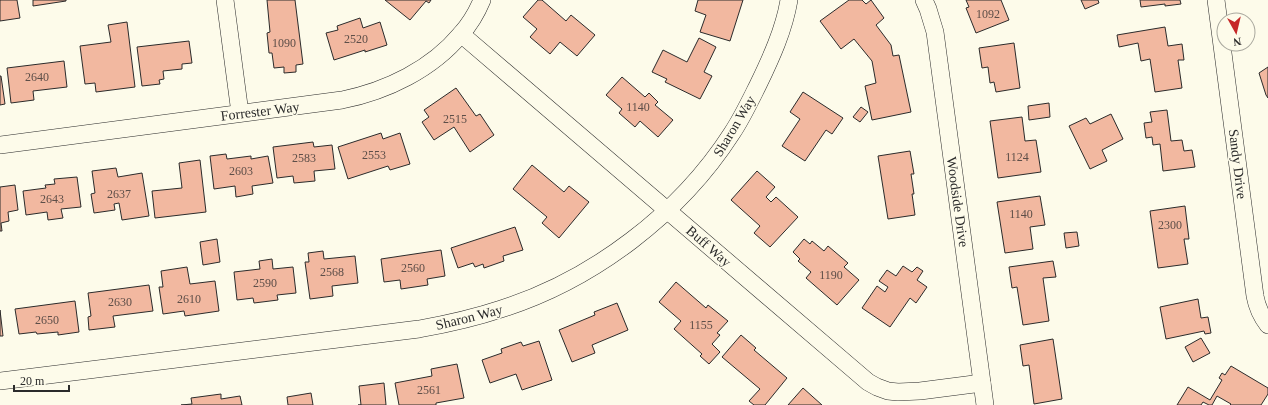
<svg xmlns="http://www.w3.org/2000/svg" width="1268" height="405" font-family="'Times New Roman',serif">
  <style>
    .building { fill: #f2b8a0; stroke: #2b2b2b }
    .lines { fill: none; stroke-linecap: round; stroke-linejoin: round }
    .street-casing { stroke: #2b2b2b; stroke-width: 18 }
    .street { stroke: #fdfbea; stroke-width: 17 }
    .labels { text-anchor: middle; stroke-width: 3; stroke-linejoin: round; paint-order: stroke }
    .number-label { font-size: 12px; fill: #5d4e48 }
    .street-label { font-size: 14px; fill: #2b2b2b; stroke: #fdfbea }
  </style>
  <rect width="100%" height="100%" fill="#fdfbea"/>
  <!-- building -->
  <g class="building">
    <path d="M 0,0 L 17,0 L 20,18 L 0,21 Z"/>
    <path d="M 33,0 L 66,0 L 66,1 L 33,6 Z"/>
    <path d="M 267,0 L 295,0 L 303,64 L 296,65 L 296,72 L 284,73 L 284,67 L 274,68 L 272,53 L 269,53 L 267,33 L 270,32 Z"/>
    <path d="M 385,0 L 431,0 L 429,3 L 426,1 L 410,20 Z"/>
    <path d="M 538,0 L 542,0 L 566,21 L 571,15 L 595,35 L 577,56 L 560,42 L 550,54 L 530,37 L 537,29 L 523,17 Z"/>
    <path d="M 698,0 L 743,0 L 730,41 L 700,32 L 706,15 L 695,11 Z"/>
    <path d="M 849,0 L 862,0 L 866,4 L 871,0 L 884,18 L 876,25 L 891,45 L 893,56 L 899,55 L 911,112 L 872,120 L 865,86 L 876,83 L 872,61 L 854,39 L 841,49 L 820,21 Z"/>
    <path d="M 966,0 L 1001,0 L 1009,20 L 976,33 L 966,8 L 969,7 Z"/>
    <path d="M 1081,0 L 1098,0 L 1099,3 L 1085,9 Z"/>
    <path d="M 1140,0 L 1180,0 L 1181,4 L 1165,6 L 1165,4 L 1141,7 Z"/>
    <path d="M 360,18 L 363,28 L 380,22 L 387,45 L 365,52 L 365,50 L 334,60 L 326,33 L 338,30 L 337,26 Z"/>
    <path d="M 127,22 L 135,87 L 96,92 L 95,83 L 85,84 L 80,46 L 111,42 L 108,25 Z"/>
    <path d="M 1165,27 L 1168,46 L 1182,44 L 1184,60 L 1178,60 L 1182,88 L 1155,92 L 1150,59 L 1141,61 L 1138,43 L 1119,47 L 1117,35 Z"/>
    <path d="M 699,38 L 716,47 L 704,72 L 712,76 L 700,99 L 665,82 L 667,79 L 652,72 L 663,50 L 687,62 Z"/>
    <path d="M 189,41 L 192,63 L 182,64 L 182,69 L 163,71 L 164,79 L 159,80 L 160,84 L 142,86 L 137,47 Z"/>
    <path d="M 1014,43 L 1020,88 L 996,92 L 994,82 L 990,83 L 988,67 L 982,68 L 979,48 Z"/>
    <path d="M 64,61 L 67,87 L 33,91 L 34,100 L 11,103 L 7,68 Z"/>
    <path d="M 1268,67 L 1268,98 L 1266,95 L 1259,73 Z"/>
    <path d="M 0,76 L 1,76 L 5,104 L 0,105 Z"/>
    <path d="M 622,77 L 645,97 L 649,93 L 658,102 L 655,105 L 673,120 L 658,137 L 640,121 L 635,127 L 619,113 L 622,109 L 606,95 Z"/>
    <path d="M 456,88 L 476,116 L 480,114 L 494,135 L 470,152 L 454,127 L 434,140 L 422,122 L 429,117 L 424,110 Z"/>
    <path d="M 803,92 L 843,118 L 832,134 L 826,130 L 805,161 L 782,146 L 800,119 L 790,112 Z"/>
    <path d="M 1049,103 L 1050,117 L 1029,120 L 1028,106 Z"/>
    <path d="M 861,107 L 868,112 L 860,122 L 853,117 Z"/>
    <path d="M 1167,110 L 1171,141 L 1182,140 L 1184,151 L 1192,150 L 1195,167 L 1163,171 L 1160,144 L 1153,145 L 1152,137 L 1146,138 L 1144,123 L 1152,122 L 1150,112 Z"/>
    <path d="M 1111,114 L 1123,139 L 1102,150 L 1107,161 L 1090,169 L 1069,126 L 1086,118 L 1090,124 Z"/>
    <path d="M 1022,117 L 1025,141 L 1036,140 L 1041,172 L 998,178 L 990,121 Z"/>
    <path d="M 381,133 L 383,139 L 400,133 L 410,164 L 390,170 L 388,166 L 348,179 L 338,147 Z"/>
    <path d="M 313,142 L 314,147 L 332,145 L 335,169 L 314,171 L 315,181 L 294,183 L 293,176 L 277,178 L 273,147 Z"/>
    <path d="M 910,151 L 914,174 L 911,174 L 914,194 L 912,194 L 915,215 L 888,219 L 878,156 Z"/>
    <path d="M 226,154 L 227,159 L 251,156 L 251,159 L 268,156 L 273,183 L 252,186 L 253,194 L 236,197 L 235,186 L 214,189 L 210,156 Z"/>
    <path d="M 200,160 L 206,212 L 155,218 L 152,191 L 182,188 L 179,163 Z"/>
    <path d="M 532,165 L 564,192 L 569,186 L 589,202 L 559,238 L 542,223 L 547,217 L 513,189 Z"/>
    <path d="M 116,168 L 118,177 L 142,173 L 149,216 L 122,220 L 119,203 L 114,204 L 115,210 L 94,213 L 91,194 L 95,193 L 92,171 Z"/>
    <path d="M 757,171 L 775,187 L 766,197 L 771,202 L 776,197 L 798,217 L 770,247 L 754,233 L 760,226 L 731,200 Z"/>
    <path d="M 77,177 L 81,207 L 61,209 L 63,218 L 48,220 L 47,212 L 26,215 L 23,191 L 46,188 L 45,185 L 55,184 L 54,179 Z"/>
    <path d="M 15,185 L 18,210 L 8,212 L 9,221 L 1,223 L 2,231 L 0,231 L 0,187 Z"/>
    <path d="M 1040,196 L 1045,225 L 1030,227 L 1033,249 L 1005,253 L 997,202 Z"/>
    <path d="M 1185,206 L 1189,239 L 1184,239 L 1188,264 L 1158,268 L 1150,211 Z"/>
    <path d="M 515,227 L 523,250 L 503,256 L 504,261 L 484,268 L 483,264 L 475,267 L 473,263 L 458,268 L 451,248 Z"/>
    <path d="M 1077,232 L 1079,246 L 1066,248 L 1064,233 Z"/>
    <path d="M 217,239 L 220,262 L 203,265 L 200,242 Z"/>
    <path d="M 804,239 L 810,244 L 812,241 L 824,251 L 828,246 L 848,263 L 844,267 L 859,280 L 837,305 L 806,278 L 811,272 L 798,261 L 800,259 L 793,252 Z"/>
    <path d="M 441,250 L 445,276 L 427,279 L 428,285 L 401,289 L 400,280 L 384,282 L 381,259 Z"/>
    <path d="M 323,251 L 324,259 L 355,256 L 358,283 L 332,286 L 333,296 L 310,299 L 305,262 L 309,262 L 308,253 Z"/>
    <path d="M 272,259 L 273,269 L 293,267 L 296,293 L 277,295 L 278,300 L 254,303 L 253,298 L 237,300 L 234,272 L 260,269 L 259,261 Z"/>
    <path d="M 1053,261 L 1056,277 L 1043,278 L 1049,321 L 1023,325 L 1017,287 L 1012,288 L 1009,267 Z"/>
    <path d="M 903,266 L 912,272 L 917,267 L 923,271 L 917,280 L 927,287 L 916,303 L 910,298 L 890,327 L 862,308 L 877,286 L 885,292 L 888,287 L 879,281 L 887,270 L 896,276 Z"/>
    <path d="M 187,267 L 190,284 L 215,281 L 219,311 L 185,316 L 184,311 L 163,314 L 159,287 L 163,287 L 161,271 Z"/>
    <path d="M 676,282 L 706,308 L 708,305 L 728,321 L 717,333 L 720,335 L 712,344 L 720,352 L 709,364 L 700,356 L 702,354 L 674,329 L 681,321 L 659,302 Z"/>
    <path d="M 149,285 L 153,311 L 113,316 L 115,327 L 89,330 L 88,317 L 91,316 L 88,293 Z"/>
    <path d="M 1198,299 L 1201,318 L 1208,317 L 1211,333 L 1205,334 L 1204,331 L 1166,339 L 1160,307 Z"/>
    <path d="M 75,301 L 79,332 L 58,335 L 58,332 L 37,334 L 36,332 L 19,334 L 15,309 Z"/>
    <path d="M 617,303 L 628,330 L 592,345 L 595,353 L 572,362 L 559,330 L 595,315 L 594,312 Z"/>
    <path d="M 0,310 L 3,336 L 0,336 Z"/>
    <path d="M 741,335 L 756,348 L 754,350 L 787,378 L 765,405 L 754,405 L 749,401 L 760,389 L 722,357 Z"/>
    <path d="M 1201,338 L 1210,353 L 1193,362 L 1185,347 Z"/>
    <path d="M 1053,339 L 1062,399 L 1034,404 L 1029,365 L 1023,366 L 1020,345 Z"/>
    <path d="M 539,341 L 552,380 L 522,390 L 516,374 L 490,383 L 482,360 L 502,353 L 501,349 L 521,342 L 523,346 Z"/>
    <path d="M 457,364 L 464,398 L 436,403 L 436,405 L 399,405 L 395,383 L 432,376 L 431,369 Z"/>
    <path d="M 1231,366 L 1268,388 L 1268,394 L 1261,405 L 1230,405 L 1231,404 L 1217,396 L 1212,405 L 1209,405 L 1203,402 L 1201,405 L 1177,405 L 1188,387 L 1210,400 L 1222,380 L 1219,378 L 1222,373 L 1225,375 Z"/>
    <path d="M 384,383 L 386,405 L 358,405 L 361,405 L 359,386 Z"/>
    <path d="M 803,388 L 822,405 L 788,405 Z"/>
    <path d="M 311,393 L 313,405 L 288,405 L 287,397 Z"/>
    <path d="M 221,394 L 221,399 L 240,396 L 242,405 L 181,405 L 192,404 L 191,398 Z"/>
  </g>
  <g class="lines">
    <defs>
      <g id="street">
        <path d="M 225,0 L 240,113"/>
        <path d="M 924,0 L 928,9 L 935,32 L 985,405"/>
        <path d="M 1216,0 L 1255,296 C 1257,307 1261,316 1268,325"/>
        <path d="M 461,34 L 868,382 L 877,387 L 888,391 L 898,392 L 920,391 L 982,383"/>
        <path d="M 0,145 L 342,100 C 387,91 432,69 461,34 C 470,24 477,12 482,0"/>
        <path d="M 0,381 L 419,329 C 447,324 474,318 501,309 C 593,280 680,214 732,133 C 742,118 750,101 758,85 C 771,58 784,30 789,0"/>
      </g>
    </defs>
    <!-- street casing -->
    <use href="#street" class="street-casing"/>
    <!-- street -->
    <use href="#street" class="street"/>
  </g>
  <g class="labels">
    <!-- number labels -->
    <g class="number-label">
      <text x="988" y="18">1092</text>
      <text x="356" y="43">2520</text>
      <text x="284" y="47">1090</text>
      <text x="37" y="81">2640</text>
      <text x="638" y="111">1140</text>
      <text x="455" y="123">2515</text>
      <text x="374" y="159">2553</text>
      <text x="1017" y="161">1124</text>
      <text x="304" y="162">2583</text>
      <text x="241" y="175">2603</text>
      <text x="119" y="198">2637</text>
      <text x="52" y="203">2643</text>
      <text x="1021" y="218">1140</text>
      <text x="1170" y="229">2300</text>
      <text x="413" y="272">2560</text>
      <text x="332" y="276">2568</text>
      <text x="831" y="279">1190</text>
      <text x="265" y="287">2590</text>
      <text x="189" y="303">2610</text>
      <text x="120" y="306">2630</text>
      <text x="47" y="324">2650</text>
      <text x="701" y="329">1155</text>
      <text x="429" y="394">2561</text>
    </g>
    <!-- street labels -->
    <g class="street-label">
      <text transform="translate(260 111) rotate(-7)" y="5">Forrester Way</text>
      <text transform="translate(734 126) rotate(-59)" y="5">Sharon Way</text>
      <text transform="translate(1238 164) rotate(83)" y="5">Sandy Drive</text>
      <text transform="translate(958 202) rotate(82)" y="5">Woodside Drive</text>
      <text transform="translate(709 246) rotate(41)" y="5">Buff Way</text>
      <text transform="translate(469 317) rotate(-14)" y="5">Sharon Way</text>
    </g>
  </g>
  <!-- north arrow -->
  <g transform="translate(1236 32) rotate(172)"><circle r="19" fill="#fdfbea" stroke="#a9a89e"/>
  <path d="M0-3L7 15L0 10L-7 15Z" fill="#c62828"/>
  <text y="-6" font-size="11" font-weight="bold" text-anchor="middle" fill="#2b2b2b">N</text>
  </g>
  <!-- scale -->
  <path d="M14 385v6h55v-6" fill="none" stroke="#2b2b2b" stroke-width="2"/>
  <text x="20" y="385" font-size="12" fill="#2b2b2b" stroke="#fdfbea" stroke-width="3" paint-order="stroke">20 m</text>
</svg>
